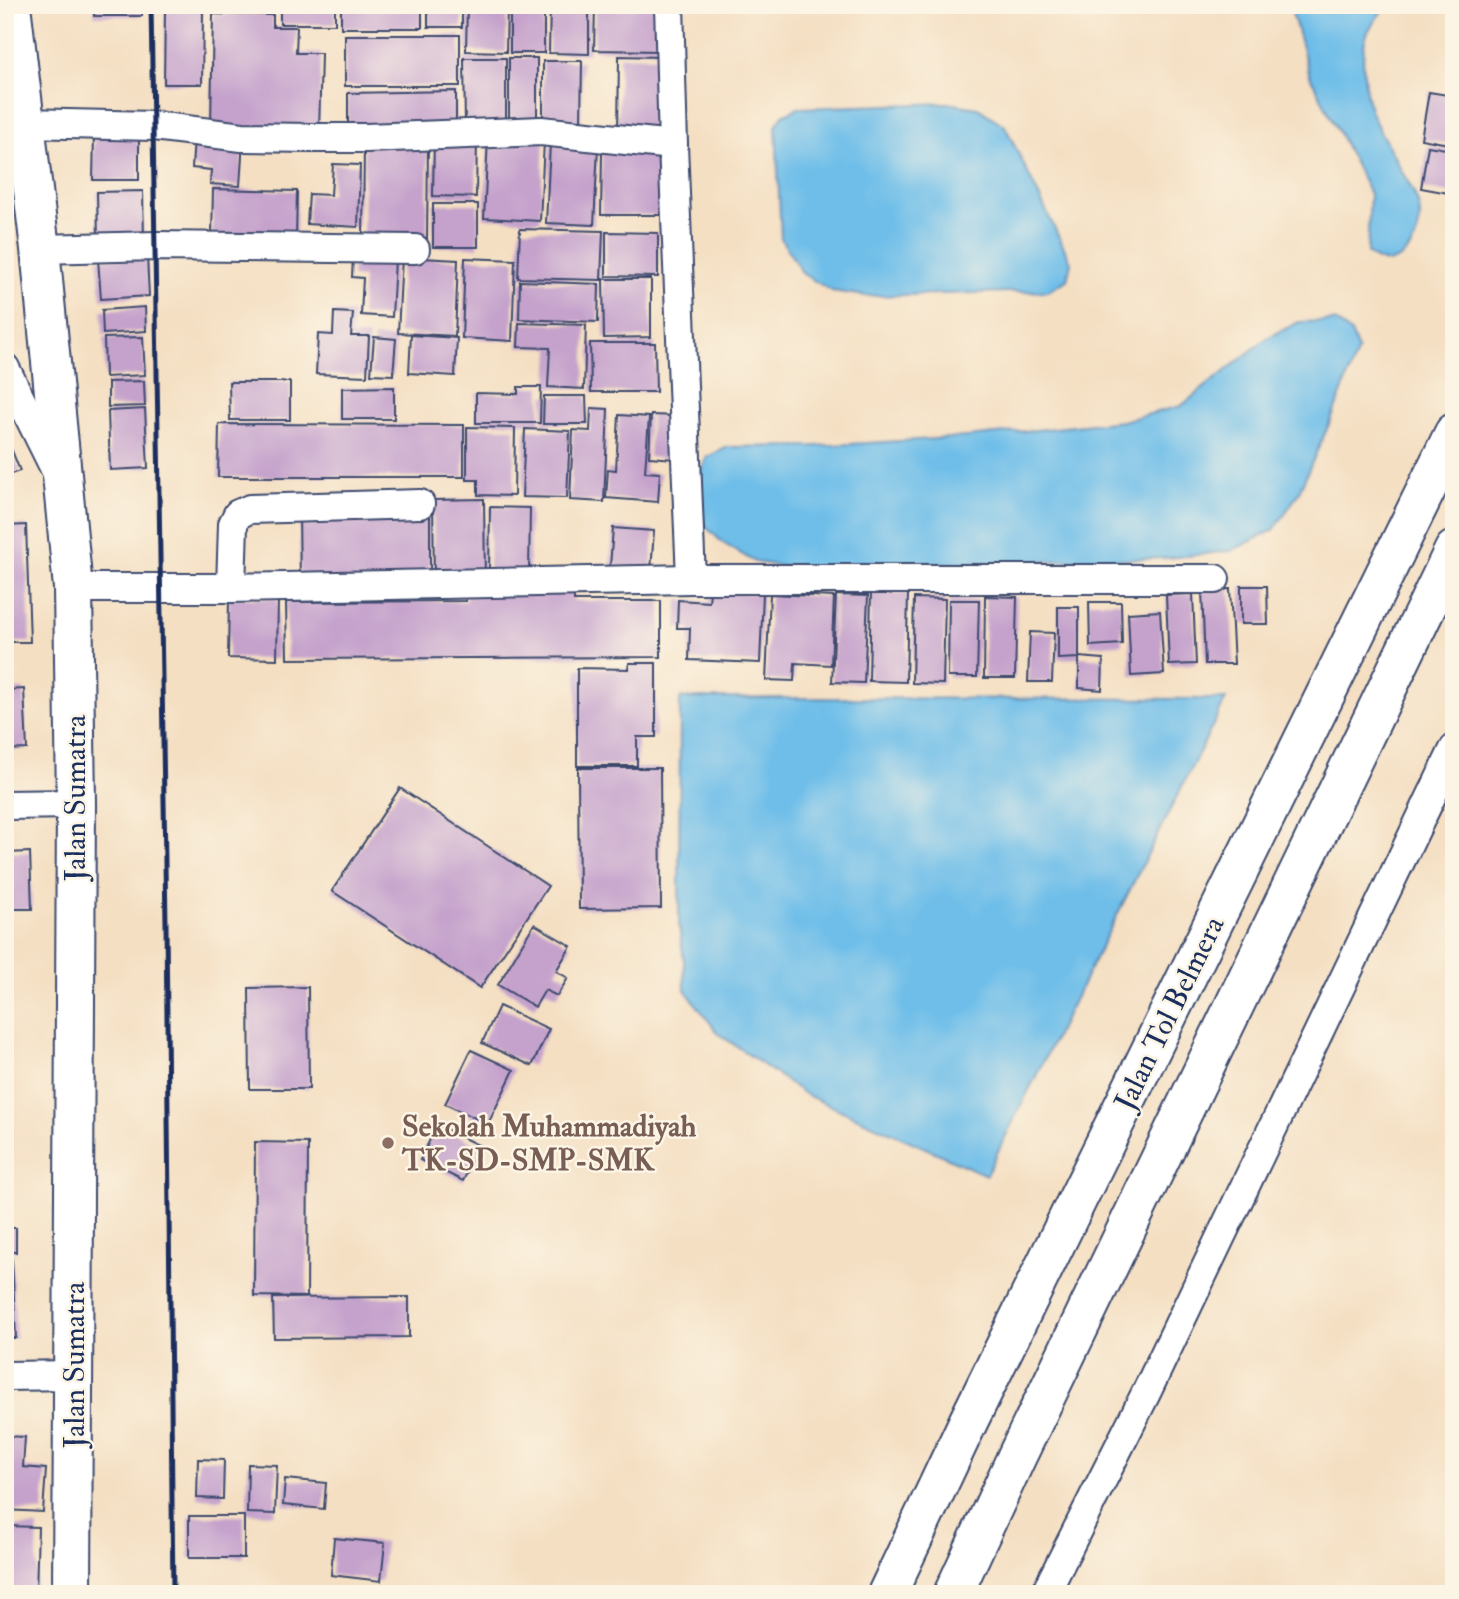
<svg xmlns="http://www.w3.org/2000/svg" width="1459" height="1599" font-family="'IM FELL Double Pica',serif">
  <style>
    .water { fill: #6ebee9; stroke: #4476a4; stroke-width: 2 }
    .building { fill: #c5a2cc }
    .lines { fill: none; stroke-linecap: round; stroke-linejoin: round }
    .street-casing { stroke: #3c496d; stroke-width: 32 }
    .highway-casing { stroke: #3c496d; stroke-width: 42 }
    .street { stroke: #fff; stroke-width: 28 }
    .highway { stroke: #fff; stroke-width: 38 }
    .rail { stroke: #1b2f5e; stroke-width: 5 }
    .education-dot { fill: #8d6e63; stroke: #fcf5e5; stroke-width: 2.5 }
    .labels { text-anchor: middle; stroke-width: 5; stroke-linejoin: round; paint-order: stroke }
    .street-label { font-size: 30px; fill: #1b2f5e; stroke: #fcf5e5 }
    .education-label { font-size: 30px; font-weight: bold; fill: #785e54; stroke: #fcf5e5; text-anchor: start }
  </style>
  <rect width="100%" height="100%" fill="#fcf5e5"/>
  <filter id="ink" filterUnits="userSpaceOnUse"><feTurbulence type="fractalNoise" baseFrequency=".0143" numOctaves="2"/><feDisplacementMap in="SourceGraphic" scale="14" xChannelSelector="R" yChannelSelector="G"/><feConvolveMatrix kernelMatrix="1 2 1 2 8 2 1 2 1" color-interpolation-filters="sRGB"/></filter>
  <filter id="wash" filterUnits="userSpaceOnUse"><feTurbulence type="fractalNoise" baseFrequency=".00686" numOctaves="4" result="noise"/><feDisplacementMap in="SourceGraphic" scale="28" xChannelSelector="R" yChannelSelector="G"/><feGaussianBlur stdDeviation="1.57" result="paint"/><feColorMatrix in="noise" values="0 0 0 0 0 0 0 0 0 0 0 0 0 0 0 0 0 1.4 0 .05"/><feComposite in="paint" operator="in"/></filter>
  <g filter="url(#wash)">
    <rect width="100%" height="100%" fill="#f4dfc2"/>
    <!-- water -->
    <g class="water">
      <path d="M 1290,5 L 1386,5 C 1380,15 1369,26 1366,37 C 1360,54 1365,95 1371,112 C 1379,132 1392,151 1401,170 C 1409,184 1419,198 1420,215 C 1420,244 1396,279 1367,253 L 1370,194 L 1310,76 Z"/>
      <path d="M 948,103 L 978,108 L 1005,126 L 1071,262 L 1067,280 L 1048,291 L 866,296 L 832,291 L 803,274 L 781,239 L 776,126 L 783,115 L 798,108 Z"/>
      <path d="M 1335,321 L 1351,333 L 1358,350 L 1333,415 L 1298,494 L 1274,530 L 1231,551 L 1167,558 L 793,568 L 755,562 L 723,543 L 703,524 L 697,479 L 707,457 L 728,447 L 816,446 L 967,437 L 1122,421 L 1181,406 L 1267,338 L 1299,322 Z"/>
      <path d="M 680,698 L 1226,699 L 986,1175 L 806,1095 L 719,1034 L 685,990 L 684,961 L 679,926 Z"/>
    </g>
    <g id="blocks">
      <!-- building -->
      <g class="building">
        <rect x="94" y="5" width="48" height="11"/>
        <path d="M 221,5 L 271,5 L 271,10 L 221,9 Z"/>
        <rect x="280" y="5" width="55" height="19"/>
        <rect x="341" y="5" width="81" height="23"/>
        <rect x="428" y="5" width="34" height="22"/>
        <path d="M 467,5 L 507,5 L 506,52 L 466,51 Z"/>
        <rect x="510" y="5" width="34" height="48"/>
        <path d="M 550,5 L 589,5 L 589,54 L 549,53 Z"/>
        <path d="M 595,5 L 661,5 L 660,51 L 594,50 Z"/>
        <path d="M 165,10 L 203,10 L 202,84 L 164,84 Z"/>
        <path d="M 213,14 L 273,15 L 273,27 L 297,27 L 296,53 L 321,53 L 319,134 L 211,126 Z"/>
        <rect x="345" y="35" width="115" height="51"/>
        <path d="M 619,56 L 661,57 L 660,133 L 618,133 Z"/>
        <path d="M 464,58 L 506,58 L 506,123 L 465,123 Z"/>
        <rect x="509" y="58" width="28" height="63"/>
        <path d="M 543,61 L 582,61 L 581,123 L 543,122 Z"/>
        <path d="M 456,91 L 456,129 L 348,131 L 348,93 Z"/>
        <path d="M 1429,92 L 1454,96 L 1454,118 L 1449,144 L 1421,139 Z"/>
        <path d="M 94,134 L 139,135 L 139,180 L 93,180 Z"/>
        <path d="M 194,137 L 243,140 L 240,186 L 210,184 L 211,170 L 192,168 Z"/>
        <path d="M 434,138 L 477,138 L 476,197 L 433,196 Z"/>
        <path d="M 488,138 L 544,141 L 540,221 L 484,218 Z"/>
        <path d="M 364,143 L 428,144 L 427,242 L 363,241 Z"/>
        <path d="M 550,144 L 598,147 L 594,225 L 546,223 Z"/>
        <path d="M 1428,146 L 1452,150 L 1449,164 L 1454,164 L 1454,194 L 1421,188 Z"/>
        <path d="M 602,152 L 663,154 L 662,215 L 601,215 Z"/>
        <path d="M 333,164 L 360,165 L 358,227 L 307,224 L 309,194 L 331,195 Z"/>
        <path d="M 213,189 L 297,191 L 296,238 L 212,236 Z"/>
        <path d="M 143,191 L 144,240 L 98,240 L 97,192 Z"/>
        <rect x="433" y="204" width="45" height="43"/>
        <path d="M 520,229 L 603,231 L 601,280 L 518,278 Z"/>
        <path d="M 606,232 L 658,233 L 658,277 L 606,276 Z"/>
        <path d="M 147,256 L 149,296 L 101,299 L 98,259 Z"/>
        <path d="M 353,257 L 395,259 L 392,317 L 361,315 L 363,278 L 352,277 Z"/>
        <path d="M 402,257 L 458,260 L 455,336 L 398,333 Z"/>
        <path d="M 465,258 L 515,260 L 512,341 L 462,338 Z"/>
        <path d="M 603,279 L 651,279 L 651,337 L 604,338 Z"/>
        <path d="M 520,281 L 599,284 L 598,322 L 519,319 Z"/>
        <path d="M 145,307 L 146,331 L 103,334 L 102,310 Z"/>
        <path d="M 334,312 L 353,313 L 351,336 L 369,336 L 367,376 L 316,374 L 318,334 L 333,335 Z"/>
        <path d="M 519,323 L 586,325 L 584,389 L 548,387 L 550,348 L 518,347 Z"/>
        <path d="M 411,335 L 457,338 L 455,376 L 409,373 Z"/>
        <path d="M 143,337 L 145,375 L 105,377 L 104,338 Z"/>
        <path d="M 374,337 L 396,339 L 393,375 L 371,374 Z"/>
        <path d="M 590,343 L 655,343 L 656,392 L 591,392 Z"/>
        <path d="M 144,381 L 145,406 L 108,407 L 108,382 Z"/>
        <path d="M 229,382 L 290,382 L 290,420 L 230,420 Z"/>
        <path d="M 394,387 L 394,419 L 342,419 L 342,388 Z"/>
        <path d="M 518,387 L 541,387 L 540,423 L 476,423 L 476,393 L 518,394 Z"/>
        <path d="M 544,396 L 586,396 L 587,424 L 543,424 Z"/>
        <path d="M 591,408 L 608,409 L 604,502 L 570,500 L 573,430 L 590,431 Z"/>
        <path d="M 145,409 L 148,468 L 110,470 L 108,411 Z"/>
        <path d="M 619,415 L 649,417 L 645,472 L 660,473 L 658,502 L 606,498 L 608,469 L 616,470 Z"/>
        <path d="M 651,415 L 678,416 L 676,459 L 649,457 Z"/>
        <path d="M 219,424 L 464,425 L 464,477 L 218,477 Z"/>
        <path d="M 467,427 L 515,428 L 514,496 L 478,495 L 478,480 L 467,480 Z"/>
        <path d="M 525,429 L 570,431 L 567,498 L 522,497 Z"/>
        <path d="M 5,433 L 20,471 L 5,476 Z"/>
        <path d="M 484,499 L 485,580 L 434,580 L 433,500 Z"/>
        <path d="M 490,507 L 530,508 L 529,573 L 489,572 Z"/>
        <path d="M 299,513 L 430,513 L 430,583 L 300,583 Z"/>
        <path d="M 26,525 L 30,642 L 5,642 L 5,526 Z"/>
        <path d="M 613,528 L 654,531 L 651,570 L 610,567 Z"/>
        <path d="M 1241,586 L 1267,586 L 1268,624 L 1241,624 Z"/>
        <path d="M 466,587 L 574,587 L 574,601 L 661,601 L 661,657 L 287,659 L 286,602 L 466,601 Z"/>
        <path d="M 1230,589 L 1234,664 L 1205,664 L 1202,590 Z"/>
        <path d="M 710,592 L 763,594 L 760,663 L 689,660 L 690,628 L 677,628 L 678,600 L 709,602 Z"/>
        <path d="M 871,593 L 908,594 L 906,682 L 869,681 Z"/>
        <path d="M 770,594 L 834,597 L 831,665 L 795,663 L 794,681 L 766,680 Z"/>
        <path d="M 1193,594 L 1196,664 L 1169,665 L 1166,595 Z"/>
        <path d="M 836,595 L 868,596 L 864,683 L 832,682 Z"/>
        <path d="M 985,596 L 1017,597 L 1015,678 L 984,678 Z"/>
        <path d="M 229,598 L 278,599 L 277,659 L 228,658 Z"/>
        <path d="M 914,598 L 945,599 L 943,684 L 912,683 Z"/>
        <path d="M 949,600 L 979,600 L 977,677 L 948,677 Z"/>
        <path d="M 1089,602 L 1121,602 L 1122,644 L 1090,646 Z"/>
        <path d="M 1058,607 L 1079,607 L 1079,658 L 1058,659 Z"/>
        <path d="M 1160,611 L 1164,674 L 1131,676 L 1128,613 Z"/>
        <path d="M 1030,632 L 1054,633 L 1052,682 L 1028,682 Z"/>
        <path d="M 1079,657 L 1103,659 L 1102,690 L 1079,688 Z"/>
        <path d="M 629,663 L 656,663 L 656,737 L 637,737 L 637,766 L 577,766 L 577,668 L 629,669 Z"/>
        <path d="M 24,689 L 27,749 L 5,750 L 5,690 Z"/>
        <path d="M 578,768 L 660,768 L 661,908 L 579,909 Z"/>
        <path d="M 400,788 L 548,886 L 480,988 L 332,891 Z"/>
        <path d="M 30,852 L 32,909 L 5,909 L 5,853 Z"/>
        <path d="M 534,924 L 571,946 L 556,971 L 568,978 L 557,996 L 545,990 L 535,1007 L 498,985 Z"/>
        <path d="M 308,987 L 309,1089 L 250,1089 L 249,988 Z"/>
        <path d="M 499,1006 L 549,1029 L 532,1066 L 482,1043 Z"/>
        <rect x="5" y="1046" width="5" height="79"/>
        <path d="M 471,1050 L 514,1070 L 488,1124 L 445,1104 Z"/>
        <path d="M 437,1125 L 480,1146 L 463,1181 L 420,1160 Z"/>
        <rect x="5" y="1131" width="6" height="77"/>
        <path d="M 255,1142 L 308,1143 L 307,1297 L 254,1296 Z"/>
        <rect x="5" y="1228" width="11" height="24"/>
        <path d="M 5,1259 L 12,1259 L 16,1338 L 5,1338 Z"/>
        <path d="M 409,1297 L 409,1337 L 274,1338 L 273,1298 Z"/>
        <path d="M 5,1436 L 25,1437 L 23,1467 L 46,1469 L 43,1512 L 5,1510 Z"/>
        <path d="M 198,1459 L 224,1460 L 223,1499 L 197,1498 Z"/>
        <path d="M 248,1464 L 277,1465 L 275,1514 L 247,1513 Z"/>
        <path d="M 285,1479 L 326,1483 L 324,1509 L 283,1505 Z"/>
        <rect x="189" y="1516" width="55" height="42"/>
        <path d="M 5,1526 L 38,1527 L 36,1594 L 5,1594 Z"/>
        <path d="M 334,1538 L 385,1543 L 381,1581 L 331,1575 Z"/>
      </g>
    </g>
  </g>
  <g filter="url(#ink)">
    <use href="#blocks" fill-opacity="0" stroke="#3c496d" stroke-width="2"/>
    <g class="lines">
      <defs>
        <g id="street">
          <path d="M 669,5 L 673,145 L 691,579"/>
          <path d="M 24,123 L 154,126 L 242,137 L 310,138 L 366,138 L 541,131 L 673,145"/>
          <path d="M 40,249 L 156,246 L 415,249"/>
          <path d="M 5,368 L 55,469"/>
          <path d="M 73,588 L 231,588 L 691,579 L 1215,579"/>
          <path d="M 231,588 L 233,524 L 238,514 L 250,509 L 420,504"/>
          <path d="M 5,805 L 76,804"/>
          <path d="M 5,1376 L 75,1375"/>
          <path d="M 1045,1594 L 1146,1393 L 1454,749"/>
        </g>
        <g id="highway">
          <path d="M 11,5 L 40,249 L 73,588 L 76,804 L 72,1594"/>
          <path d="M 887,1594 L 969,1420 L 1454,433"/>
          <path d="M 953,1594 L 1017,1456 L 1454,550"/>
        </g>
      </defs>
      <!-- street casing -->
      <use href="#street" class="street-casing"/>
      <!-- highway casing -->
      <use href="#highway" class="highway-casing"/>
      <!-- street -->
      <use href="#street" class="street"/>
      <!-- highway -->
      <use href="#highway" class="highway"/>
      <!-- rail -->
      <path class="rail" d="M 151,5 L 166,924 L 173,1594"/>
    </g>
  </g>
  <!-- markers -->
  <circle class="education-dot" cx="388" cy="1143" r="7"/>
  <g class="labels">
    <!-- street labels -->
    <g class="street-label">
      <text transform="translate(75 798) rotate(-90)" y="10">Jalan Sumatra</text>
      <text transform="translate(1169 1013) rotate(-64)" y="10">Jalan Tol Belmera</text>
      <text transform="translate(74 1365) rotate(-90)" y="10">Jalan Sumatra</text>
    </g>
    <!-- education labels -->
    <g class="education-label">
      <text x="402" y="1136">Sekolah Muhammadiyah<tspan x="402" dy="34">TK-SD-SMP-SMK</tspan></text>
    </g>
  </g>
  <!-- margin -->
  <rect width="1459" height="1599" fill="none" stroke="#fcf5e5" stroke-width="28"/>
</svg>
